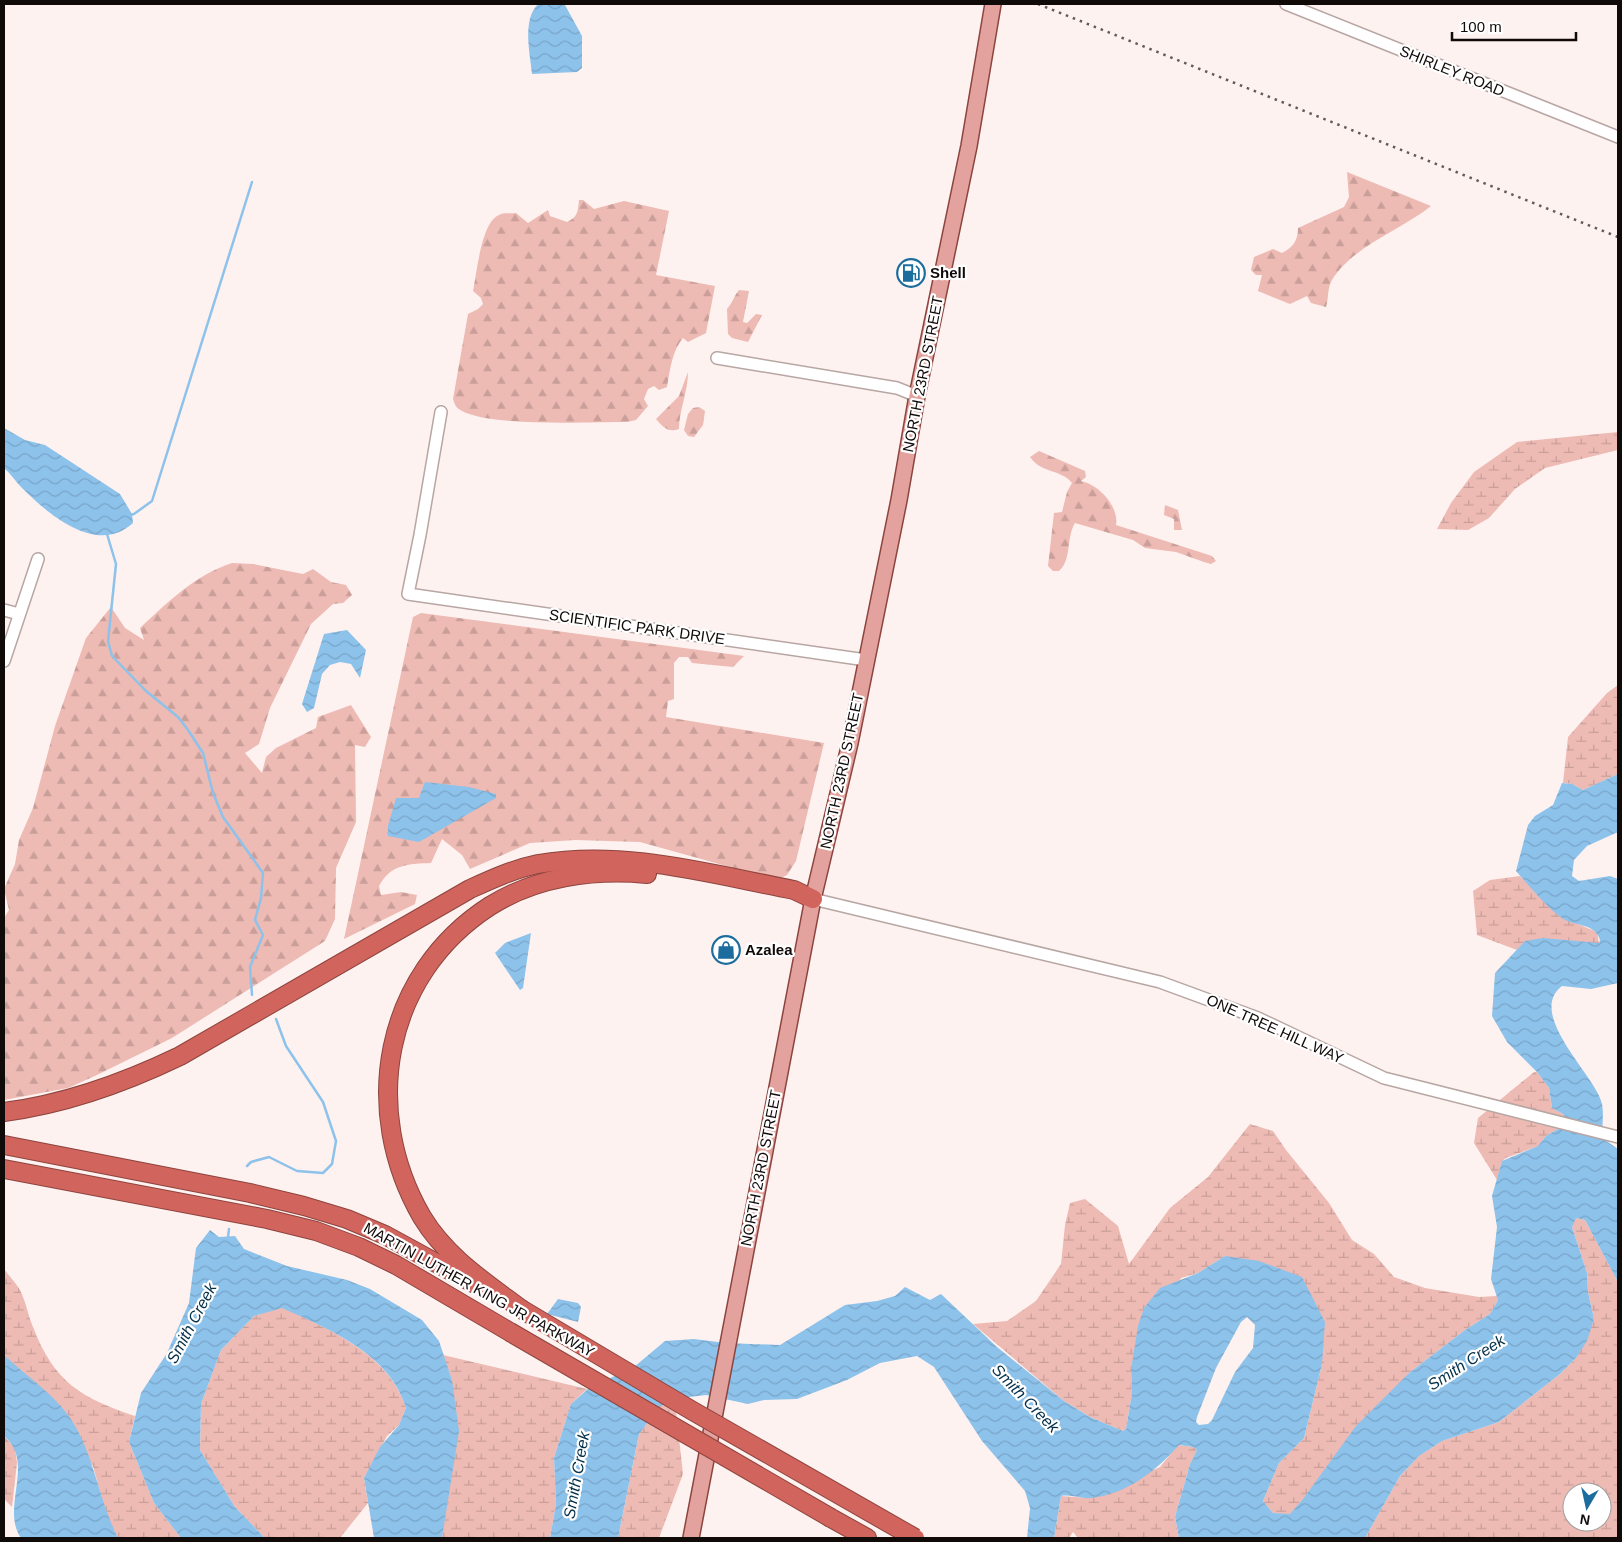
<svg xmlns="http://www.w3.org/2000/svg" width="1622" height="1542" font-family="Arial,sans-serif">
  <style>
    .forest { fill: url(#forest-firs) }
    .wetland { fill: url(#wetland-marsh); fill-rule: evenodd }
    .water { fill: url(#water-waves); fill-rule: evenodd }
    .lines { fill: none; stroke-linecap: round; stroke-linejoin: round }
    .stream { stroke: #8dc2eb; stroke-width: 2.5 }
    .minor-casing { stroke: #b8a6a3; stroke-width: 14 }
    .major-casing { stroke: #8d443f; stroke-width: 18 }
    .highway-casing { stroke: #8d443f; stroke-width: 20 }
    .minor { stroke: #fff; stroke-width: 11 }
    .major { stroke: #e3a29d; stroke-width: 15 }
    .highway { stroke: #d1645c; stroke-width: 18 }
    .rail { stroke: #625a59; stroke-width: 2.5; stroke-dasharray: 2.5 5; stroke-linecap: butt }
    .highway-bridge-casing { stroke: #8d443f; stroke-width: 20; stroke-linecap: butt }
    .highway-bridge { stroke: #d1645c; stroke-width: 18 }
    .labels { text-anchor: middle; stroke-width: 4.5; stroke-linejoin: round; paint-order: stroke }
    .street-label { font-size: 15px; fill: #100a09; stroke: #fff }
    .poi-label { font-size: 15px; font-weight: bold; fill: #100a09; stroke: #fff; text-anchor: start }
    .water-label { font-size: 16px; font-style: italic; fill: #04304b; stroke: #fff }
  </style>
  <defs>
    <pattern id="forest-firs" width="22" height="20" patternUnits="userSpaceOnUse" patternTransform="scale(1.25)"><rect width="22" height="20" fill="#edbab4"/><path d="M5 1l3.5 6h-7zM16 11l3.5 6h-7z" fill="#ca9f99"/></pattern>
    <pattern id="wetland-marsh" width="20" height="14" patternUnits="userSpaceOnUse" patternTransform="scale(1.25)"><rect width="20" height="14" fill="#edbab4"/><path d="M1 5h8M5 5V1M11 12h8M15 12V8" fill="none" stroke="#ca9f99"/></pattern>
    <pattern id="water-waves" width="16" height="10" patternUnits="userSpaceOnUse" patternTransform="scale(1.25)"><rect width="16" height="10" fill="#8dc2eb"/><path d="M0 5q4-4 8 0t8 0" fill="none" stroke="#79a5c8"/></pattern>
  </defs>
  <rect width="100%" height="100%" fill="#fef2f0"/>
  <!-- forest -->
  <g class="forest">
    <path d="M 1347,172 L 1431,206 C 1401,230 1353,246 1332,280 C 1327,288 1329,298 1326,307 L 1311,303 L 1307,296 L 1290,304 L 1258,291 L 1262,275 L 1256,275 L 1251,270 L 1254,257 L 1273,249 L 1282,253 C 1293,247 1298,241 1298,228 L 1344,207 L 1349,197 Z"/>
    <path d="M 579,200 L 583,200 L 594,209 L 624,201 L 669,211 L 656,275 L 715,286 L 706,333 L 688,342 L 683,338 C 672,351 670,370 667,387 L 659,390 L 654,386 L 648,389 L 644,399 L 648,406 L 636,420 L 627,422 C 589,422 492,427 462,411 C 456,408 455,405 453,399 L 468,314 L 478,309 L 483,304 L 481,298 L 473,291 C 477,272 481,226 497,216 C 503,212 509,214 516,213 L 528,223 L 548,210 L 550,216 L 567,222 C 578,217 578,211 579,200 Z"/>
    <path d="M 739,290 L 749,291 L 743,322 L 747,323 L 756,314 L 762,315 L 748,342 L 732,338 L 728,334 L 727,309 C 733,302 734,296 739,290 Z"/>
    <path d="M 688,372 C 688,392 679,410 679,429 C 668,433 663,427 656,419 L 679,396 Z"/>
    <path d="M 699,407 L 705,411 L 703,425 L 694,437 L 688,436 L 684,430 L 688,414 L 693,408 Z"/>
    <path d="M 1039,451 L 1085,471 L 1086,477 L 1081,481 C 1099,485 1119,506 1116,525 L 1212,556 L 1216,561 L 1211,564 L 1204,562 L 1176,552 L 1145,548 L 1133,540 L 1075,523 C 1066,537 1072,560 1059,571 L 1053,571 L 1048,566 L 1054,513 L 1062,512 L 1067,492 L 1072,483 C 1061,469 1042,474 1030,457 Z"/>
    <path d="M 1165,505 L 1178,510 L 1182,530 L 1174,530 L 1174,519 L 1164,515 Z"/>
    <path d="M 232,563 L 253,564 L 303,574 L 313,569 L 331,582 L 346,585 L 352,595 L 343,603 L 333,604 L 311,624 L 270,708 L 259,744 L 245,753 L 262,773 L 266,757 L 276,748 L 316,728 L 318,717 L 351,705 L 371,737 L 365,747 L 355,745 L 356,822 L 336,868 L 335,919 L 325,941 L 172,1038 L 97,1075 L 68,1088 L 4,1100 L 4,918 L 9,910 L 4,889 L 15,864 L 19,840 L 33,808 L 55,726 L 86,638 L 111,607 L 125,628 L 144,640 L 140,628 C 168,602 195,575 232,563 Z"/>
    <path d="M 421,613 L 744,656 L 733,667 L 692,663 L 688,657 L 679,657 L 674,663 L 674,699 L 668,701 L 666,717 L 824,743 L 796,861 L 787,875 L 777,880 L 640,842 L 575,840 L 530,843 L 470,869 L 462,855 L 442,839 L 431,863 C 408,864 391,864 379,886 L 381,895 L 401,892 L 417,895 L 415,904 L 344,939 L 413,617 Z"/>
  </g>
  <!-- wetland -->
  <g class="wetland">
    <path d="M 1618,432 L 1618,450 L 1545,468 L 1515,489 L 1489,518 L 1468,530 L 1437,529 L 1451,503 L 1474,472 L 1517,442 Z"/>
    <path d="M 1618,685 L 1618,774 L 1583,790 L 1572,784 L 1563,783 L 1568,737 L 1607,693 Z"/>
    <path d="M 1520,876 L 1559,916 L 1597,932 L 1599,943 L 1525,941 L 1517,950 L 1477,935 L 1473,891 L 1490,880 Z"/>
    <path d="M 1534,1072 L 1537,1072 L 1549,1088 L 1552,1108 L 1563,1114 L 1568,1123 L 1546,1136 L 1538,1146 L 1506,1158 L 1502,1161 L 1497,1180 L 1474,1143 L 1478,1118 Z"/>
    <path d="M 1250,1124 L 1273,1131 L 1286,1150 L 1329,1203 L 1352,1240 L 1374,1254 L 1394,1277 L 1425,1288 L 1479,1297 L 1497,1296 L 1498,1300 L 1490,1314 L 1465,1330 L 1409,1373 L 1290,1515 L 1273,1513 L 1263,1501 L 1279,1463 L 1304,1438 L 1322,1364 L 1225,1256 L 1198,1273 L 1181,1278 L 1131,1370 L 1132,1393 L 1126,1429 L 1123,1431 L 1090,1417 L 1064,1401 L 973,1324 L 1007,1321 L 1036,1301 L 1061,1264 L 1065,1225 L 1070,1203 L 1085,1199 L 1118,1226 L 1129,1264 L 1170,1208 L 1208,1177 Z"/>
    <path d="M 1576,1218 L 1585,1220 L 1618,1282 L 1618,1538 L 1365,1538 L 1400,1476 L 1419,1456 L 1442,1441 L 1499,1422 L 1560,1374 L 1576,1358 L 1594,1319 L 1588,1292 L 1587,1273 L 1572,1227 L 1573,1221 ZM 1572,1492 L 1602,1492 L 1602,1522 L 1572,1522 Z"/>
    <path d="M 4,1269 C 9,1276 16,1283 20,1290 C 26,1302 28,1315 33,1327 C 54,1382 81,1398 135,1416 L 129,1442 L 154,1503 L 181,1538 L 118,1538 L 108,1520 L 93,1466 L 18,1369 L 4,1355 Z"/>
    <path d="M 282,1307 C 330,1330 389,1354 406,1408 L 399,1425 L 387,1436 L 364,1478 L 368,1503 L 340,1538 L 265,1538 L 235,1507 L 200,1450 L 201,1404 L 221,1350 L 254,1316 Z"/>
    <path d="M 443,1355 L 587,1389 L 571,1404 L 554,1458 L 556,1504 L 550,1538 L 442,1538 L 452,1380 Z"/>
    <path d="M 675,1402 L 683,1474 L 659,1538 L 618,1538 L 639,1434 L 660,1406 Z"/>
    <path d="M 4,1436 L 15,1448 L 17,1463 L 12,1507 L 4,1499 Z"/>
    <path d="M 1178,1445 L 1193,1447 L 1197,1450 L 1190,1464 L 1175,1517 L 1179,1538 L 1078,1538 L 1073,1532 L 1069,1538 L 1054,1538 L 1061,1496 L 1089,1498 L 1160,1467 Z"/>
  </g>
  <!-- water -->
  <g class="water">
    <path d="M 538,4 L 565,5 L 582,36 L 582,68 L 577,72 L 532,74 C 530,52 522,20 538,4 Z"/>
    <path d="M 4,428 L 25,440 L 45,445 L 120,494 L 132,514 L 133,523 C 97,556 49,515 22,488 C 16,482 11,474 4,468 Z"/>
    <path d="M 347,630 L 366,650 L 360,678 L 351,664 L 340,662 L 330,665 L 322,674 L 314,708 L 307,712 L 302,704 L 324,634 Z"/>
    <path d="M 1618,774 L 1618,832 L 1587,846 L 1574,860 L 1572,876 L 1579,881 L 1610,876 L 1618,879 L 1618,983 L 1591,989 L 1562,986 C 1525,1014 1597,1077 1602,1104 C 1604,1114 1602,1127 1602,1138 L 1618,1149 L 1618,1282 L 1585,1220 L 1576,1218 L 1572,1227 L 1587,1273 L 1588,1292 L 1594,1319 L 1587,1341 L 1576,1358 L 1560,1374 L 1499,1422 L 1442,1441 L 1419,1456 L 1400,1476 L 1365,1538 L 1179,1538 L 1175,1517 L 1190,1464 L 1197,1450 L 1193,1447 L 1179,1445 C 1156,1471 1127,1494 1091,1498 C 1081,1499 1071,1494 1061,1496 L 1054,1538 L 1027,1538 L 1030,1508 L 1025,1491 L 982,1441 L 934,1367 L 917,1356 L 880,1363 L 847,1380 L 797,1399 L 764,1400 L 748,1404 L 706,1395 L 689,1397 L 660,1406 L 639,1434 L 618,1538 L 550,1538 L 556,1504 L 554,1458 L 571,1404 L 589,1388 L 634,1367 L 665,1341 L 694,1339 L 726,1343 L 780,1345 L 845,1305 L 877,1301 L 895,1296 L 905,1287 L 930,1300 L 941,1294 L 997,1347 L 1064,1401 L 1090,1417 L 1123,1431 L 1126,1429 L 1132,1393 L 1131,1370 L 1138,1326 L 1144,1308 L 1160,1288 L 1198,1273 L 1225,1256 L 1259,1261 L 1302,1277 L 1325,1322 L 1322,1364 L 1304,1438 L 1279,1463 L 1263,1501 L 1273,1513 L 1290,1514 L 1303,1499 L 1356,1426 L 1409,1373 L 1465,1330 L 1490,1314 L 1498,1300 L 1491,1279 L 1497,1227 L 1492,1196 L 1502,1161 L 1538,1146 L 1546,1136 L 1568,1123 L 1563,1114 L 1552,1108 L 1549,1088 L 1537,1072 L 1507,1042 L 1492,1016 L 1495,973 L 1525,941 L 1543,938 L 1599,943 L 1600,940 C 1594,921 1573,928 1559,916 C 1544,904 1529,886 1516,871 L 1528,825 L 1535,816 L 1553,805 L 1562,783 L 1572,784 L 1583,790 ZM 1247,1317 L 1255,1325 L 1253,1348 L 1235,1372 L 1212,1420 L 1208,1424 L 1199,1425 L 1196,1422 L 1197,1417 L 1216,1368 L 1241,1322 Z"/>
    <path d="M 425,782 L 469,787 L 496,794 L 496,798 L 419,842 L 388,836 L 388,826 L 396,798 L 419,798 Z"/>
    <path d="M 531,933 L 523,988 L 520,990 L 495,953 L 505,943 Z"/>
    <path d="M 210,1230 L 219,1237 L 235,1236 L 244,1249 L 287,1266 L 347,1280 L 370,1289 L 422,1320 L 439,1341 L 452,1380 L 459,1431 L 442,1538 L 374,1538 L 364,1478 L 380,1447 L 399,1425 L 406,1408 C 390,1354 329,1329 282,1308 L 254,1316 L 221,1350 L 201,1404 L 200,1450 L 235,1507 L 265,1538 L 181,1538 L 154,1503 L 129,1442 L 141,1393 L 167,1353 L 189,1303 L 196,1248 Z"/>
    <path d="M 558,1299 L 578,1303 L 581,1307 L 578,1322 L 547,1314 Z"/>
    <path d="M 4,1355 C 25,1375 50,1391 68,1415 C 94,1451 98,1499 118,1538 L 21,1538 C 0,1508 36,1462 4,1436 Z"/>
  </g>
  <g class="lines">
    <!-- stream -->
    <g class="stream">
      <path d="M 130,515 L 134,514 L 152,501 L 252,182"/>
      <path d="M 107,534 L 116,564 L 108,641 L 112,656 L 146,691 L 178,717 L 188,730 L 203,753 L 213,793 L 223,817 L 263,873 L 261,898 L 255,920 L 263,935 L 250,967 L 252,995"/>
      <path d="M 247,1166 L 251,1162 L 269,1157 L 297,1171 L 323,1173 L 332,1164 L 336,1141 L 323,1102 L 286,1046 L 276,1019"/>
      <path d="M 228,1237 L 229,1229"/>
    </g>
    <defs>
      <g id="minor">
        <path d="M 1286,4 L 1618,137"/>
        <path d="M 717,358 L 897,388 L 917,396"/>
        <path d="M 441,412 L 420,535 L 408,594 L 866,660"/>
        <path d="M 4,610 L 19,614"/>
        <path d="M 4,661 L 38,559"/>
        <path d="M 813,899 L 1160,982 L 1258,1018 L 1384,1078 L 1618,1137"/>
      </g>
      <path id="major" d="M 691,1538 L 813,899 L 850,743 L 899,500 L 917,396 L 969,146 L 993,4"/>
      <g id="highway">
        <path d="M 4,1112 C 66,1104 124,1083 180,1056 L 470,889 C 492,879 514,869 538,864 C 624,849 710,874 794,890 L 813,899"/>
        <path d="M 4,1145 L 250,1193 L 304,1206 L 347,1219 L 385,1235 L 473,1283"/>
        <path d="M 4,1169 L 267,1219 L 316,1231 L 359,1247 L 396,1265 L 510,1332"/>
        <path d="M 521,1309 C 485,1282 446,1257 422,1217 C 360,1110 383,975 490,906 C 536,877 593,869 647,874"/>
        <path d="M 831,1518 L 867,1538"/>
      </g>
    </defs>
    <!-- minor casing -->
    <use href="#minor" class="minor-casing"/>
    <!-- major casing -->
    <use href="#major" class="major-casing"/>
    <!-- highway casing -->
    <use href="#highway" class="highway-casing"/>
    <!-- minor -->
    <use href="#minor" class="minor"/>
    <!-- major -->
    <use href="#major" class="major"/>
    <!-- highway -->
    <use href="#highway" class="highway"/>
    <!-- rail -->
    <path class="rail" d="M 1038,4 L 1618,237"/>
    <defs>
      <g id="highway-bridge">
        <path d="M 521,1309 L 691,1410 L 915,1538"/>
        <path d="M 510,1332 L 831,1518"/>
      </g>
    </defs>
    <!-- highway-bridge casing -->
    <use href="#highway-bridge" class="highway-bridge-casing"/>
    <!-- highway-bridge -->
    <use href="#highway-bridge" class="highway-bridge"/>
  </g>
  <!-- icons -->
  <defs>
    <symbol id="fuel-ring" viewBox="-11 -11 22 22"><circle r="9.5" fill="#fff" stroke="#1c6c9e" stroke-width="1.5"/><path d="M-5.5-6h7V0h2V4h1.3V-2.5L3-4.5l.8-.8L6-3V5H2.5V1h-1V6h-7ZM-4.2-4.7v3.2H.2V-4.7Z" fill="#1c6c9e"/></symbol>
    <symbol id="shop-ring" viewBox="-11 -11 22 22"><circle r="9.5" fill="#fff" stroke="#1c6c9e" stroke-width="1.5"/><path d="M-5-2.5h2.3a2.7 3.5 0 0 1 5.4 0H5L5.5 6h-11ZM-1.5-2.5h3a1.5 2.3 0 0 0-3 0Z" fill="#1c6c9e"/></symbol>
  </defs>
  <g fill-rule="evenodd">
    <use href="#fuel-ring" x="895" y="257" width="32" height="32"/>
    <use href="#shop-ring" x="710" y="934" width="32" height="32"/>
  </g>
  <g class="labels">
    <!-- street labels -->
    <g class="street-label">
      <text transform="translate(1452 71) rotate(22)" y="5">SHIRLEY ROAD</text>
      <text transform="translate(923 374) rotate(-79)" y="5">NORTH 23RD STREET</text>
      <text transform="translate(637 627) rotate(8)" y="5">SCIENTIFIC PARK DRIVE</text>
      <text transform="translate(842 771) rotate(-78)" y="5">NORTH 23RD STREET</text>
      <text transform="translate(1275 1029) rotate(24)" y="5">ONE TREE HILL WAY</text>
      <text transform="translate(761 1168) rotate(-79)" y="5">NORTH 23RD STREET</text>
      <text transform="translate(479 1290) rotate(29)" y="5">MARTIN LUTHER KING JR PARKWAY</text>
    </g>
    <!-- poi labels -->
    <g class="poi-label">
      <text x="930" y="278">Shell</text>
      <text x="745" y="955">Azalea</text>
    </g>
    <!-- water labels -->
    <g class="water-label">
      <text transform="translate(191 1323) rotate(-62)" y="6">Smith Creek</text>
      <text transform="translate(1466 1362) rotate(-33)" y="6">Smith Creek</text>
      <text transform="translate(1026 1398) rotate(46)" y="6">Smith Creek</text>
      <text transform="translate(576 1475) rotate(-80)" y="6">Smith Creek</text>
    </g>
  </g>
  <!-- border -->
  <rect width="1622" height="1542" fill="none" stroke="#100a09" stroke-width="10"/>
  <!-- north arrow -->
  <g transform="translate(1587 1507) rotate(189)"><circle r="24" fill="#ffffff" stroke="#9f9d9d"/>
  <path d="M0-4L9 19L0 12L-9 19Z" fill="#1c6c9e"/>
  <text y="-8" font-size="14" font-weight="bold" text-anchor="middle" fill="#100a09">N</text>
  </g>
  <!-- scale -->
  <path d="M1452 32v8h124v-8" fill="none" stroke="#100a09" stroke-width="2.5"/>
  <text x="1460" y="32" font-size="15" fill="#100a09" stroke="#ffffff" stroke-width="4" paint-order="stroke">100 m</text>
</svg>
